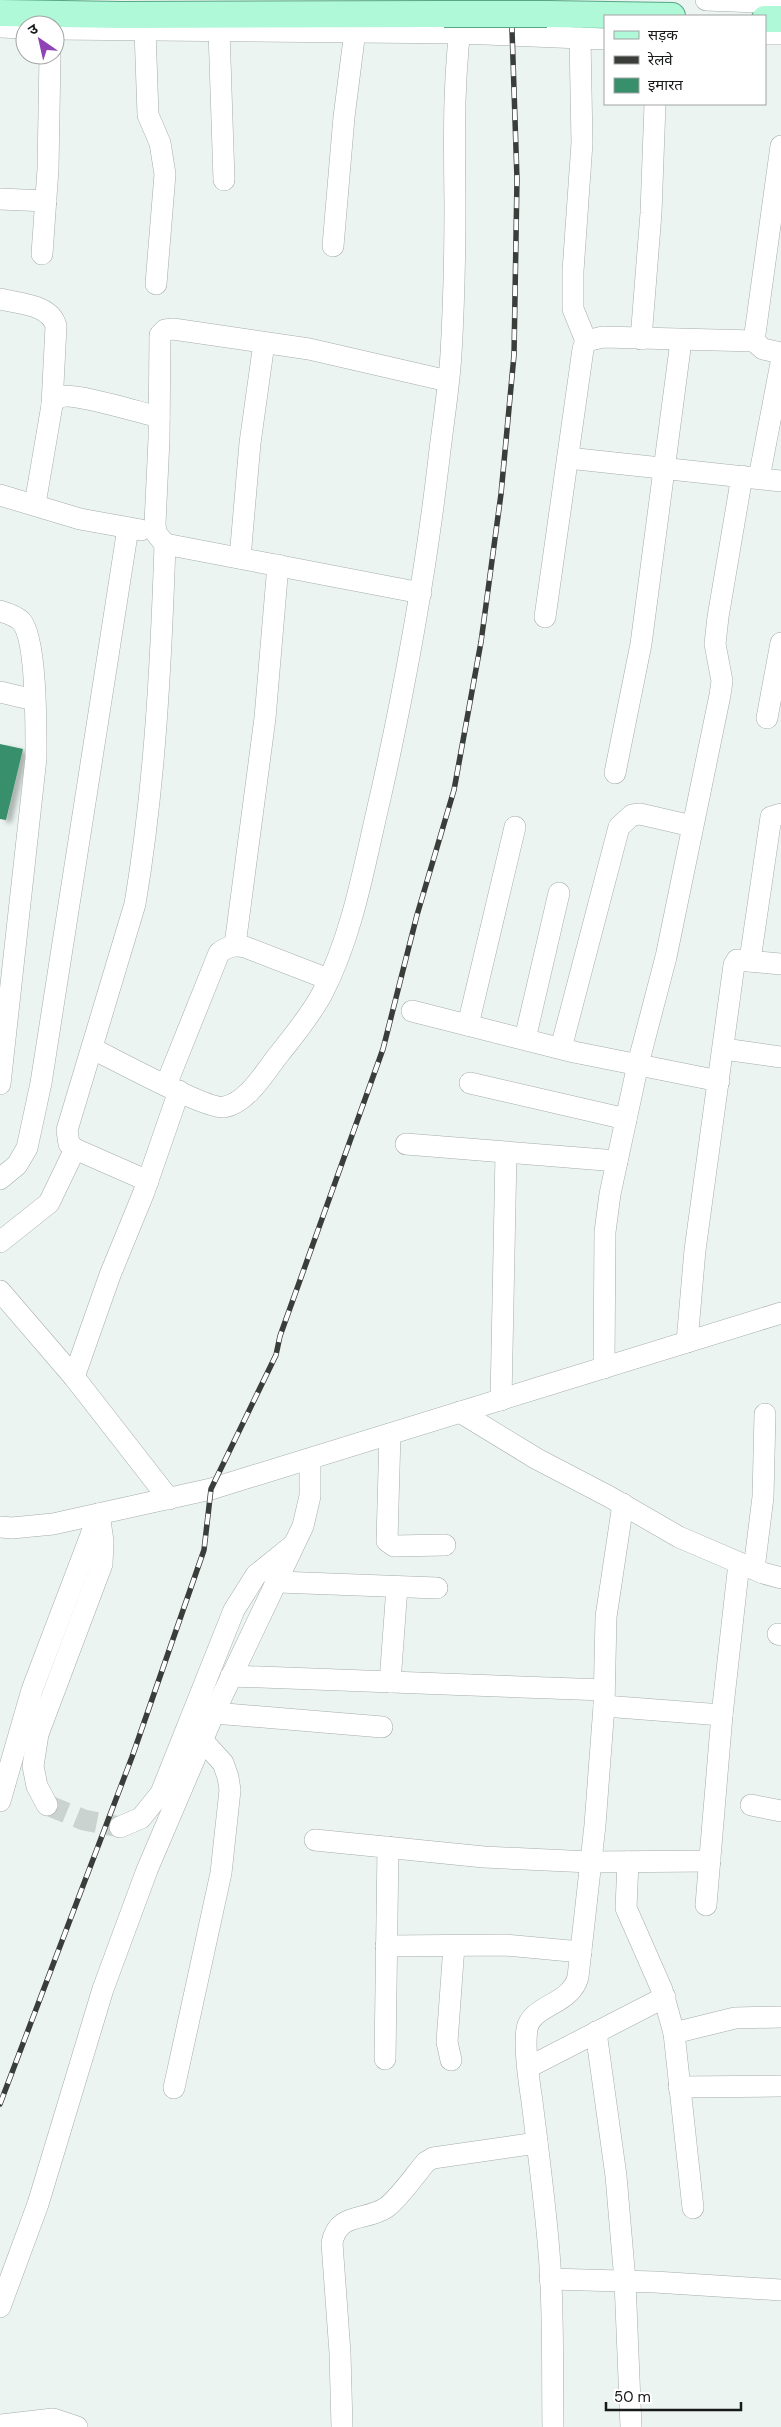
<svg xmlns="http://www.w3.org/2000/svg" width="781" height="2427" font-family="'DM Sans','Noto Sans Devanagari',sans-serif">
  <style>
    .building { fill: #388f6c; filter: url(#shadow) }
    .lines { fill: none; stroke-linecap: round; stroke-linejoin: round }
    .minor-tunnel { stroke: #cbd3d0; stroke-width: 21; stroke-dasharray: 21 11; stroke-linecap: butt }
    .minor-casing { stroke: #a5ada9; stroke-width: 22 }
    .major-casing { stroke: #57a784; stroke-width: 28 }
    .minor { stroke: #fff; stroke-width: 21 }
    .major { stroke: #aff8d8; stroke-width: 26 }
    .rail-casing { stroke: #3a3e3b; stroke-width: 5.5 }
    .rail { stroke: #fff; stroke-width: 4; stroke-dasharray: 11; stroke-linecap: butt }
    .major-bridge-casing { stroke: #57a784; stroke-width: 28; stroke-linecap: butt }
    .major-bridge { stroke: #aff8d8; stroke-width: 26 }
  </style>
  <defs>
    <filter id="shadow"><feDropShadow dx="5.5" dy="3" stdDeviation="2.5" flood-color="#0004"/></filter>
  </defs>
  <rect width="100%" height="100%" fill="#ebf4f0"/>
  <!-- building -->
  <path class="building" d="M 0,744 L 23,749 L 6,820 L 0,819 Z"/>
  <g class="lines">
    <!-- minor-tunnel -->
    <path class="minor-tunnel" d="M 47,1805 L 84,1820 L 120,1827"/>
    <defs>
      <g id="minor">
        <path d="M 706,0 L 781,3"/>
        <path d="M 0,27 L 25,28"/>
        <path d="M 55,29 L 459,33 L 605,39"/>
        <path d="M 145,30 L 148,115 L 160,143 L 165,174 L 156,284"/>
        <path d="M 219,30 L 224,180"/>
        <path d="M 765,34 L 781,34"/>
        <path d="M 580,38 L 582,143 L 573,271 L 573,309 L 586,341"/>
        <path d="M 781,146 L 754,341 L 763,349 L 781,353"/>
        <path d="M 0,199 L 46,201"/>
        <path d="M 333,246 L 344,117 L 355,31"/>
        <path d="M 42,254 L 48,169 L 50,55"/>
        <path d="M 0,299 C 19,304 50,304 56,326 L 52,405"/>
        <path d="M 641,339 L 651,213 L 655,104"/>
        <path d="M 568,458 L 781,481"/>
        <path d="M 759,478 L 781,363"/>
        <path d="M 0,495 L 80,519 L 141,530"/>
        <path d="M 35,504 L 52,405 C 54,401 56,398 60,397 C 74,392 141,413 159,417"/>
        <path d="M 240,558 L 250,443 L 264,343"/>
        <path d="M 421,593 L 165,544 L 156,533 L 155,524 L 159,439 L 160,335 L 165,330 L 173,329 L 309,349 L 448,381"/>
        <path d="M 0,611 C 7,613 16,616 21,621 C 37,638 36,732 36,758 L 0,1084"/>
        <path d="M 545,617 L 583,349 L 586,341 L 603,337 L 754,341"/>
        <path d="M 0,692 L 34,700"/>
        <path d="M 767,718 L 781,643"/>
        <path d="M 615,773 L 641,644 L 681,341"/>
        <path d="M 235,945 L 265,718 L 278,565"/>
        <path d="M 750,960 L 771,817 L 781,814"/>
        <path d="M 412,1011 L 574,1052 L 719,1081"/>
        <path d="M 468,1025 L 515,827"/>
        <path d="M 525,1039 L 559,893"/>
        <path d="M 561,1048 L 619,827 L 632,815 L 640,814 L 692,826"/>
        <path d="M 93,1049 C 114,1059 207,1110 224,1107 C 248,1103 266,1070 280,1053 C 295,1034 310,1016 322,994 C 354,932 365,861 381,794 C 406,682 426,571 439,458 C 443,423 449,388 451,354 C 454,303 455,253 455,203 C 454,135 453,67 464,0"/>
        <path d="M 724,1049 L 781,1057"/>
        <path d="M 470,1083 L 626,1119"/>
        <path d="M 166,1085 L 219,953 C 228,946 234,945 245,947 L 328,979"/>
        <path d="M 406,1144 L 617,1161"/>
        <path d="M 0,1179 L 17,1165 L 27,1148 L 41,1083 L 128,528"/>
        <path d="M 148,1181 L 75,1149 L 69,1144 L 67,1130 L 135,904 C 155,785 161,664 165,544"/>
        <path d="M 0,1242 L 49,1203 L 75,1149"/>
        <path d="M 0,1291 L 74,1377 L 169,1499"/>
        <path d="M 687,1342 L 695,1250 L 734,965 L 737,960 L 781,964"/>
        <path d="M 604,1368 L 605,1232 L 610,1194 L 638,1064 L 666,957 L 720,695 L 722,681 L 715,644 L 718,617 L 742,476"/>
        <path d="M 74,1377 L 110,1275 L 144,1192 L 179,1091"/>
        <path d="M 501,1400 L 506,1153"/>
        <path d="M 460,1412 L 537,1459 L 608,1496 L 679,1537 L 763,1573 L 781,1578"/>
        <path d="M 390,1434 L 387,1541 L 394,1546 L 445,1545"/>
        <path d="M 0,1527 L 12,1528 L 53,1524 L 211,1489 L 781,1313"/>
        <path d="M 754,1569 L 763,1497 L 765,1414"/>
        <path d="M 278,1582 L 437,1588"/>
        <path d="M 778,1634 L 781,1635"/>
        <path d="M 231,1676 L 604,1690"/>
        <path d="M 390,1682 L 397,1587"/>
        <path d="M 604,1706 L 722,1715"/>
        <path d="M 214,1713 L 382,1727"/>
        <path d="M 0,1801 L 32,1690 L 99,1514"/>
        <path d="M 47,1805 L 37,1786 L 33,1766 L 38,1734 L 102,1564 L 103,1541 L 99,1514"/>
        <path d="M 751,1805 L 781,1811"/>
        <path d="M 120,1827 L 141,1818 L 161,1793 L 234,1610 L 256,1575 L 292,1546"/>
        <path d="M 315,1840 L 484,1857 L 590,1862 L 710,1861"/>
        <path d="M 628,1862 L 626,1908 L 662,1990 L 674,2033 L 693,2208"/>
        <path d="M 706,1905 L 722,1715 L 739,1563"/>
        <path d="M 386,1946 L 505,1945 L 581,1952"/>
        <path d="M 596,2032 L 616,2176 L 625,2281 L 631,2427"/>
        <path d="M 674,2033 L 735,2018 L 781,2017"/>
        <path d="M 385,2059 L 388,1847"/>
        <path d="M 451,2060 L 447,2042 L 454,1946"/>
        <path d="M 529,2067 L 665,1997"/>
        <path d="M 679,2087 L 781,2086"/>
        <path d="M 174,2088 L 221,1873 L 230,1790 L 228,1777 L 223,1763 L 202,1740"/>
        <path d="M 550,2279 L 655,2282 L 781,2290"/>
        <path d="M 0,2307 L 38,2204 L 103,1989 L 147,1870 L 214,1713 L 303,1526 L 310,1496 L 310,1459"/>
        <path d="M 0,2425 L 53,2419 L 77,2427"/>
        <path d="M 342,2427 L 340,2353 L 332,2243 C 338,2211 366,2222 387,2207 C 400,2197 415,2175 426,2162 L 433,2158 L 537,2143"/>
        <path d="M 553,2427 C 552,2369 554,2310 549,2252 C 545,2202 538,2151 532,2101 C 529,2082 524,2047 527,2029 C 531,2005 571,2005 578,1977 L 595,1825 L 604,1706 L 606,1617 L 623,1504"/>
      </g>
      <g id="major">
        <path d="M 0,13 L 122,15 L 444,14"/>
        <path d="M 547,14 L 672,16"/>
        <path d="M 765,19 L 781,19"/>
      </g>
    </defs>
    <!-- minor casing -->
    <use href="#minor" class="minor-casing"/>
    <!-- major casing -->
    <use href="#major" class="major-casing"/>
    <!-- minor -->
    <use href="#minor" class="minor"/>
    <!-- major -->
    <use href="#major" class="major"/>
    <defs>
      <path id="rail" d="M 0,2104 L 132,1757 L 204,1550 L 211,1489 L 276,1355 L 280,1336 L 383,1049 L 417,915 L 454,790 L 481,642 L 501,494 L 514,355 L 517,179 L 511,0"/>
    </defs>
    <!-- rail casing -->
    <use href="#rail" class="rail-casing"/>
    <!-- rail -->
    <use href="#rail" class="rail"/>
    <defs>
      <path id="major-bridge" d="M 444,14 L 547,14"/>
    </defs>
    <!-- major-bridge casing -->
    <use href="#major-bridge" class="major-bridge-casing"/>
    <!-- major-bridge -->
    <use href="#major-bridge" class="major-bridge"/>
  </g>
  <!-- legend -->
  <rect x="604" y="15" width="162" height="90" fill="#ffffff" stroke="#a2a3a3"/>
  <rect x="614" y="31" width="25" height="8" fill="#aff8d8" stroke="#a2a3a3"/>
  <text x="648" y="40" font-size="15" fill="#171a18">सड़क</text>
  <rect x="614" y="56" width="25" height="8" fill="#3a3e3b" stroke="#a2a3a3"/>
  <text x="648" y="65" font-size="15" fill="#171a18">रेलवे</text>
  <rect x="614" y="78" width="25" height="15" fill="#388f6c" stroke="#a2a3a3"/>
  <text x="648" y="90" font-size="15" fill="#171a18">इमारत</text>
  <!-- north arrow -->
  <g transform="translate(40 40) rotate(326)"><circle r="24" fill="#ffffff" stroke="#a2a3a3"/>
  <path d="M0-4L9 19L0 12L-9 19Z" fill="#9043b4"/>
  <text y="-8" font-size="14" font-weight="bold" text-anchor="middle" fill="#171a18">उ</text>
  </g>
  <!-- scale -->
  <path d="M606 2402v8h135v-8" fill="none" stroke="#171a18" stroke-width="2.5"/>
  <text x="614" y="2402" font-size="15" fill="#171a18" stroke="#ffffff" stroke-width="4" paint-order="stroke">50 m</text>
</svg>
